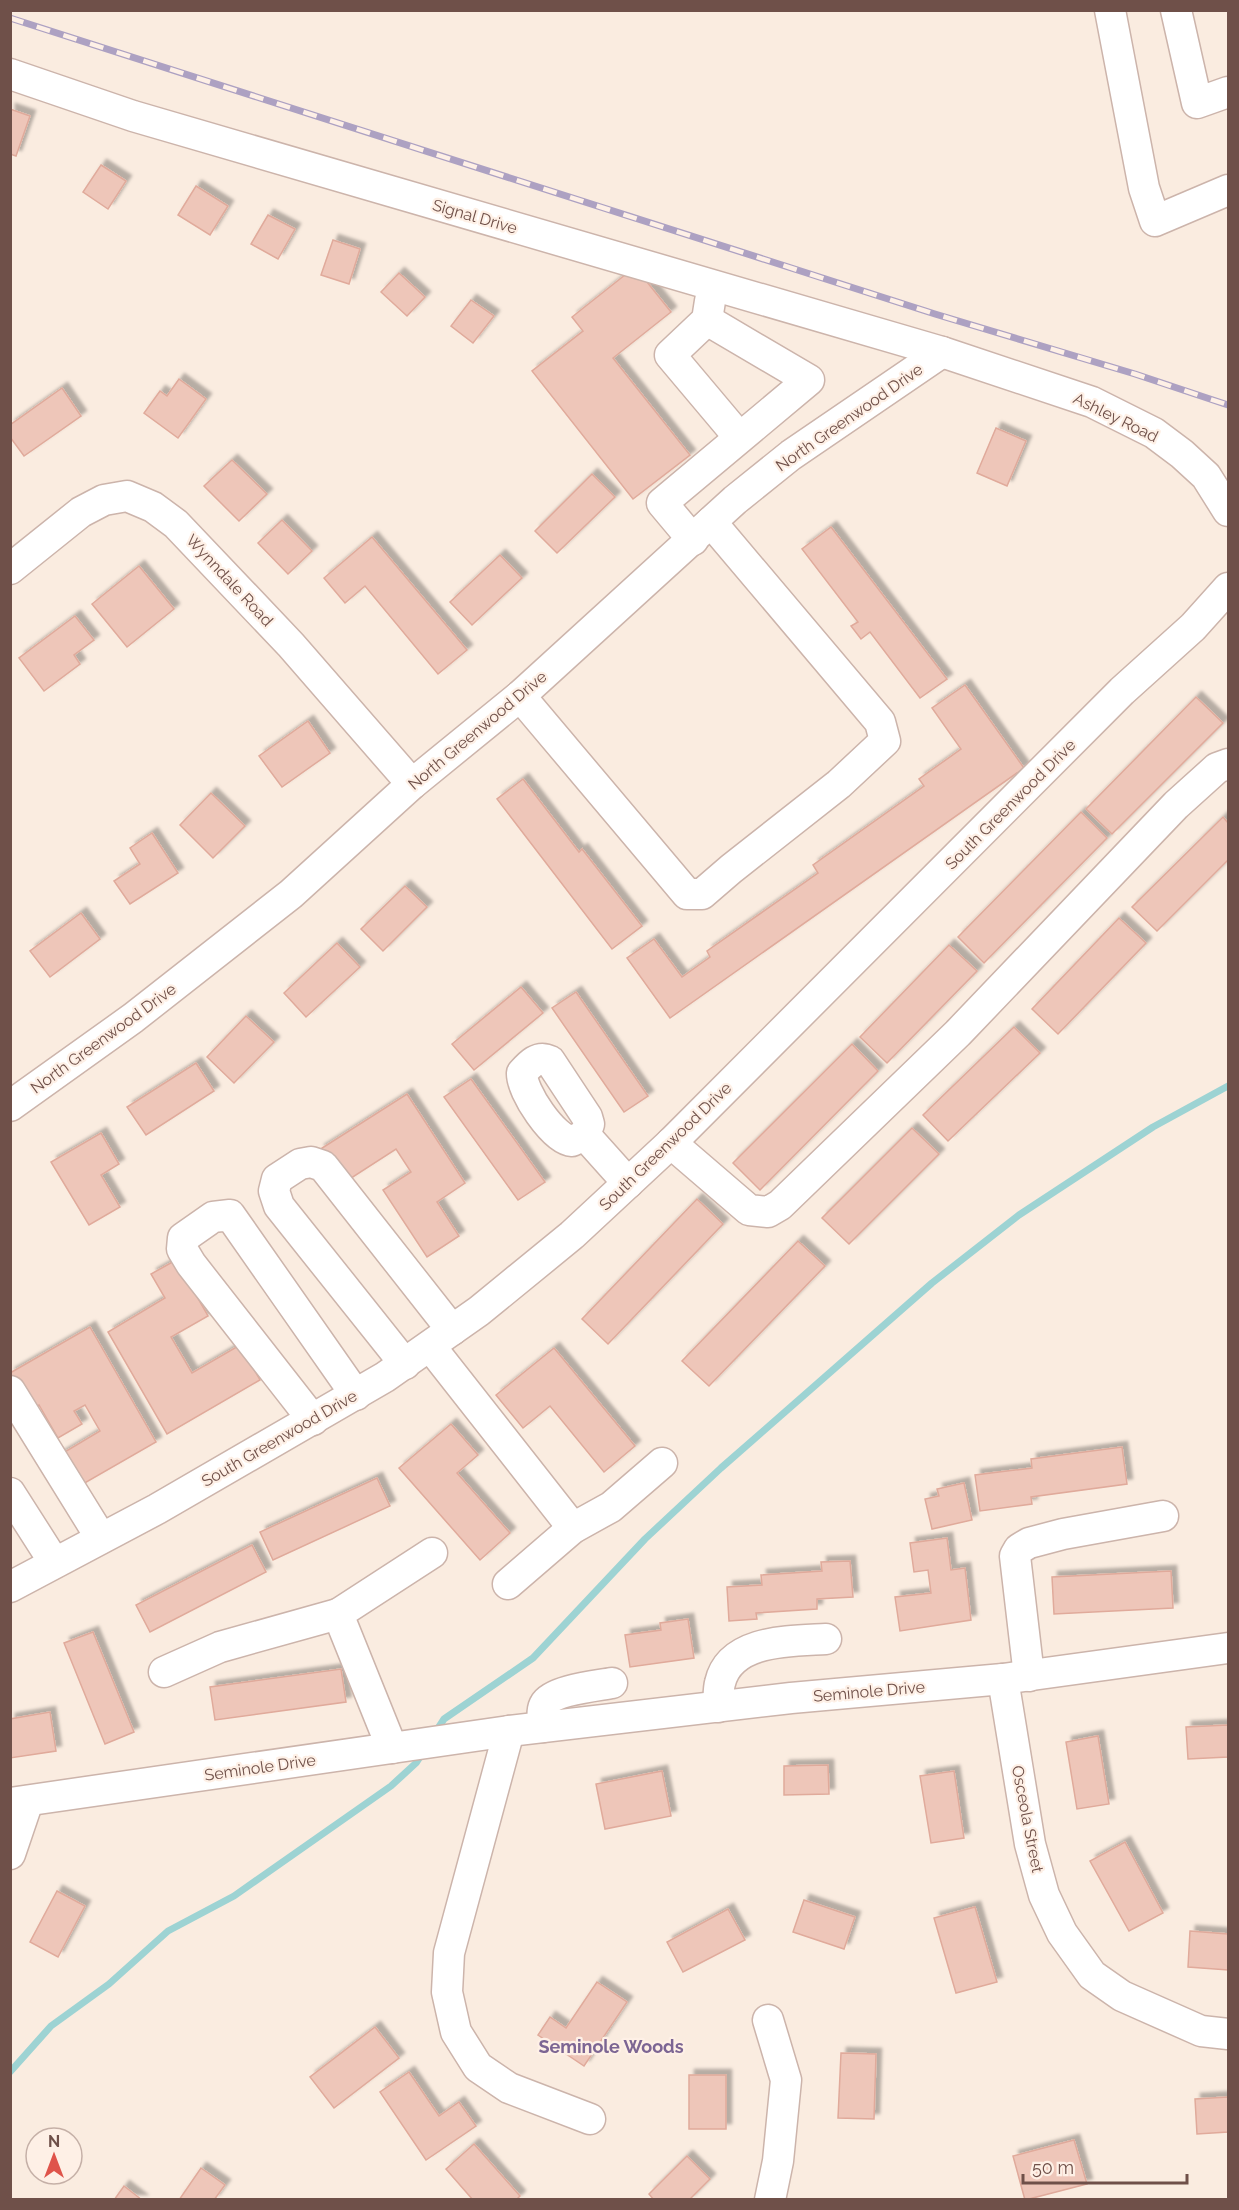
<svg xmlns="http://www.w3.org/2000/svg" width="1239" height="2210" font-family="Raleway,sans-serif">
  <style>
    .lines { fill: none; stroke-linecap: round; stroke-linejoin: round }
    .stream { stroke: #9dd3d3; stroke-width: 7 }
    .building { fill: #eec6b9; stroke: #e0aa9b; stroke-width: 1.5; filter: url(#shadow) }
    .minor-casing { stroke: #ccb4ab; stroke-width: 33 }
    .minor { stroke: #fff; stroke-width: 30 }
    .rail-casing { stroke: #ada1c2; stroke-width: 7 }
    .rail { stroke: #fef0e6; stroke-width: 4.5; stroke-dasharray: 14; stroke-linecap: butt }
    .labels { text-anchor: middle; stroke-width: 4.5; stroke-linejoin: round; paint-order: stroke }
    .street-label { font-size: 16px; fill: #6f5049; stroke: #fef0e6 }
    .neighbourhood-label { font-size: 18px; font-weight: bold; fill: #7c6593; stroke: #fef0e6 }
  </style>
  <defs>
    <filter id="shadow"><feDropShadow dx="5.5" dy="-5.5" stdDeviation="1.5" flood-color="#0004"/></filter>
  </defs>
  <rect width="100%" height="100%" fill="#faece0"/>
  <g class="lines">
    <!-- stream -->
    <g class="stream">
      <path d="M 435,1733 L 444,1719 L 533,1658 L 645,1539 L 721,1468 L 932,1283 L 1019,1215 L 1153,1127 L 1228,1086"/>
      <path d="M 10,2072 L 51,2026 L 109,1984 L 168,1931 L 234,1896 L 391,1786 L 416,1763 L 423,1752"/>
    </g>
  </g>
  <!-- building -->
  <g class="building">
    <path d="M 10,109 L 30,116 L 16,156 L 10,154 Z"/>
    <path d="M 101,165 L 126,181 L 108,209 L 83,192 Z"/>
    <path d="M 196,186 L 228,206 L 210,235 L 178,215 Z"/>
    <path d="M 268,215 L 295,229 L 278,259 L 251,244 Z"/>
    <path d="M 333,240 L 360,249 L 349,284 L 321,275 Z"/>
    <path d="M 635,267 L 671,312 L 613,358 L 690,455 L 633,499 L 532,371 L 583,331 L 572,317 Z"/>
    <path d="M 399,273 L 425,297 L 407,316 L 381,292 Z"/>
    <path d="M 471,300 L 494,316 L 473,343 L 451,326 Z"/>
    <path d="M 179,379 L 206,399 L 178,438 L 144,413 L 160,391 L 167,396 Z"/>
    <path d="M 62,388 L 81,416 L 24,456 L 10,437 L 10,425 Z"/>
    <path d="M 996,428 L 1026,441 L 1007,486 L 977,473 Z"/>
    <path d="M 232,460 L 267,494 L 239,521 L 204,486 Z"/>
    <path d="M 592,474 L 615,497 L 557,553 L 535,531 Z"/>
    <path d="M 282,520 L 312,551 L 288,574 L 258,543 Z"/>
    <path d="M 831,527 L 947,679 L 920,698 L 870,632 L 861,639 L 851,626 L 858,622 L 802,549 Z"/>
    <path d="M 372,537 L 467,650 L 438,674 L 365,586 L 345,603 L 324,578 Z"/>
    <path d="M 500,555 L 522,578 L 472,625 L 450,602 Z"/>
    <path d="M 139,566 L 174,609 L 127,647 L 92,604 Z"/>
    <path d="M 75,616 L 94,640 L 74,655 L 80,664 L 44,691 L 19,658 Z"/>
    <path d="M 965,685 L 1024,768 L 670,1018 L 627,958 L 654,939 L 682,977 L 710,957 L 707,951 L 818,873 L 813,865 L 924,786 L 919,779 L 961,749 L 932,708 Z"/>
    <path d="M 1196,697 L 1223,723 L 1112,834 L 1086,809 Z"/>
    <path d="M 308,721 L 330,753 L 282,787 L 259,756 Z"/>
    <path d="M 523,779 L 579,852 L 582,849 L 642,926 L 612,949 L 497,799 Z"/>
    <path d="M 211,793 L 245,826 L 213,858 L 180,825 Z"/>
    <path d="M 1081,812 L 1107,838 L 984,963 L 958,937 Z"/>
    <path d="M 1223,817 L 1228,823 L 1228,860 L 1157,931 L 1132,907 Z"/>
    <path d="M 152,833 L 178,873 L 130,904 L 114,881 L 140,864 L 130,848 Z"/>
    <path d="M 405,886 L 427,907 L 383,951 L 361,929 Z"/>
    <path d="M 81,913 L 100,939 L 50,977 L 30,951 Z"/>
    <path d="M 1119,918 L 1146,943 L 1058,1034 L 1032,1009 Z"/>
    <path d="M 337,943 L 360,967 L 306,1017 L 284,993 Z"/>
    <path d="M 949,945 L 977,971 L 887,1063 L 860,1037 Z"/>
    <path d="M 521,987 L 543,1013 L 474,1070 L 452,1044 Z"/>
    <path d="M 576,992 L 648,1096 L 624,1112 L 552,1008 Z"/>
    <path d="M 246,1016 L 274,1042 L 234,1083 L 207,1057 Z"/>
    <path d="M 1014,1027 L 1040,1053 L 948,1141 L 923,1115 Z"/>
    <path d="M 852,1044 L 878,1071 L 760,1190 L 733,1163 Z"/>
    <path d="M 196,1063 L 214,1091 L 146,1135 L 127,1107 Z"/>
    <path d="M 471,1079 L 545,1182 L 518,1200 L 444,1097 Z"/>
    <path d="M 407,1094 L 465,1183 L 437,1202 L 459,1236 L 427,1257 L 383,1190 L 411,1172 L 396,1149 L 342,1184 L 319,1150 Z"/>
    <path d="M 912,1128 L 939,1154 L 849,1244 L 822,1218 Z"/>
    <path d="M 101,1133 L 119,1164 L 101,1175 L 120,1207 L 89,1225 L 51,1162 Z"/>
    <path d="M 697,1199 L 723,1224 L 608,1344 L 582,1319 Z"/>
    <path d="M 798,1241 L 825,1266 L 709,1386 L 682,1361 Z"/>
    <path d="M 176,1260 L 208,1316 L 171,1337 L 192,1373 L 240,1345 L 260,1380 L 167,1434 L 108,1332 L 165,1298 L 151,1274 Z"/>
    <path d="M 90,1327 L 156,1442 L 76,1488 L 58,1456 L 100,1431 L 85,1405 L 74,1411 L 82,1424 L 58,1438 L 39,1405 L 28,1411 L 10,1380 L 10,1373 Z"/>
    <path d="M 554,1348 L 635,1446 L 604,1472 L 550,1406 L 523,1428 L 496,1395 Z"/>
    <path d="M 451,1424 L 478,1455 L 457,1473 L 510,1533 L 480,1560 L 399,1468 Z"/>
    <path d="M 1122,1447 L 1127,1484 L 1031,1497 L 1032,1504 L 980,1511 L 975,1475 L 1032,1468 L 1031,1459 Z"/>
    <path d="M 377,1478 L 390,1506 L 273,1560 L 260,1532 Z"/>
    <path d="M 964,1483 L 972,1520 L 932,1529 L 925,1499 L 939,1496 L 937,1489 Z"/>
    <path d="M 947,1538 L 951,1570 L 965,1568 L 971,1620 L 900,1631 L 895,1597 L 931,1593 L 928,1570 L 914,1572 L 910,1543 Z"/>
    <path d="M 252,1545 L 266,1572 L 150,1632 L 136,1605 Z"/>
    <path d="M 850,1561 L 853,1597 L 817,1599 L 817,1609 L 756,1613 L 757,1619 L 729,1621 L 727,1587 L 762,1585 L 761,1575 L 822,1571 L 821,1562 Z"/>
    <path d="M 1171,1571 L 1173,1608 L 1054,1614 L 1052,1577 Z"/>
    <path d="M 688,1619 L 694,1658 L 630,1667 L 625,1635 L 661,1630 L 660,1623 Z"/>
    <path d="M 93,1632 L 134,1732 L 105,1744 L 64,1643 Z"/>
    <path d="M 341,1669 L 346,1702 L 215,1720 L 210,1687 Z"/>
    <path d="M 50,1712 L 56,1751 L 10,1758 L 10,1719 Z"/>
    <path d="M 1228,1725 L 1228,1757 L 1188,1759 L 1186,1727 Z"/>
    <path d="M 1098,1736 L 1109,1804 L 1077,1809 L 1066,1742 Z"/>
    <path d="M 828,1765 L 829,1794 L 784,1795 L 784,1766 Z"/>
    <path d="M 662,1771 L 671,1816 L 605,1829 L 596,1784 Z"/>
    <path d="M 954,1771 L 964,1838 L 931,1843 L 920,1776 Z"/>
    <path d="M 1125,1842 L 1163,1913 L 1129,1931 L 1090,1861 Z"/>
    <path d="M 57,1891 L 85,1906 L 58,1957 L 30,1942 Z"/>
    <path d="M 804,1900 L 855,1917 L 844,1949 L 793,1932 Z"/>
    <path d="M 975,1907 L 997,1982 L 956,1993 L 934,1918 Z"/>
    <path d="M 728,1909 L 745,1940 L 683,1972 L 667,1942 Z"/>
    <path d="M 1190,1931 L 1228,1934 L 1228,1970 L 1188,1967 Z"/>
    <path d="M 597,1982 L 627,2002 L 584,2066 L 538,2035 L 550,2017 L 566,2028 Z"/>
    <path d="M 375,2027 L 399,2058 L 334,2108 L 310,2077 Z"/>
    <path d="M 841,2053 L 876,2054 L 874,2119 L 838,2118 Z"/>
    <path d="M 409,2072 L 439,2116 L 459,2102 L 476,2126 L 426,2160 L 380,2092 Z"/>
    <rect x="689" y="2075" width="37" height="54"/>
    <path d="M 1228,2097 L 1228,2132 L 1197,2134 L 1195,2099 Z"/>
    <path d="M 1074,2140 L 1087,2184 L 1025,2200 L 1013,2156 Z"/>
    <path d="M 474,2144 L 520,2196 L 516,2200 L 473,2200 L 446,2169 Z"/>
    <path d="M 687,2156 L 710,2179 L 689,2200 L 654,2200 L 649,2194 Z"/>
    <path d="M 201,2168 L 225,2185 L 214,2200 L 179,2200 Z"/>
    <path d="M 124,2186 L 142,2200 L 114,2200 Z"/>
  </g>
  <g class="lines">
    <defs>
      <g id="minor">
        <path d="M 1110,10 L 1144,188 L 1155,221 L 1228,190"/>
        <path d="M 1176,10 L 1197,103 L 1228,92"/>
        <path d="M 10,74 L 133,116 L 942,352 L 1092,402 L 1154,433 L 1182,454 L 1206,476 L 1228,511"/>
        <path d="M 710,301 L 707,320 L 670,355 L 739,437"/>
        <path d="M 693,540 L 662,503 L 809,380 L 707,320"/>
        <path d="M 10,569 L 81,512 L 104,500 L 127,496 L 153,507 L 176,524 L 291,645 L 412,784"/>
        <path d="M 520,696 L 687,894 L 702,894 L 731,869 L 839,784 L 885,741 L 880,722 L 711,522"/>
        <path d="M 10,1106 L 133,1018 L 291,894 L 412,784 L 520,696 L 735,500 L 791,455 L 942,352"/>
        <path d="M 585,1135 L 572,1141 C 554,1140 521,1091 522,1073 C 530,1064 538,1055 550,1061 L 587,1117 L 589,1124 L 585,1135 L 628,1183"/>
        <path d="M 671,1143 L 749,1210 L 768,1212 L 780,1205 L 958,1033 L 1176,805 L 1217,768 L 1228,764"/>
        <path d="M 430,1346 L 573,1528"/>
        <path d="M 405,1364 L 279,1206 L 274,1191 L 277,1179 L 300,1164 L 311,1162 L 323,1166 L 452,1330"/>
        <path d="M 10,1391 L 101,1538"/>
        <path d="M 313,1420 L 191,1264 L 182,1249 L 183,1238 L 213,1217 L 230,1215 L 356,1395"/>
        <path d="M 10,1493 L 54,1562"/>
        <path d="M 508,1584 L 573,1528 L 611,1507 L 662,1463"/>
        <path d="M 10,1587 L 157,1509 L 385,1377 L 479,1311 L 572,1235 L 671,1143 L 1122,691 L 1193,627 L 1228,588"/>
        <path d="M 164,1672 L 220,1647 L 338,1614"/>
        <path d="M 1029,1676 L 1015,1556 L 1019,1549 L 1029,1543 L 1063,1534 L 1163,1516"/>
        <path d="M 1003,1679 L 1030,1844 L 1044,1895 L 1062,1933 L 1092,1975 L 1122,1996 L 1201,2031 L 1228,2034"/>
        <path d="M 718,1707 C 719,1699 718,1690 720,1683 C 730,1639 791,1641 826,1639"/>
        <path d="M 543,1727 C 543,1720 541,1710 545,1704 C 553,1690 596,1686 612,1683"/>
        <path d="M 509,1731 L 449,1953 L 447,1992 L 456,2032 L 478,2067 L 509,2088 L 590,2119"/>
        <path d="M 392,1748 L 338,1614 L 432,1553"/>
        <path d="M 10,1803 L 509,1731 L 791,1698 L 1003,1679 L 1228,1648"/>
        <path d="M 10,1854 L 28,1801"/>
        <path d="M 768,2020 L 786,2080 L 778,2161 L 770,2200"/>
      </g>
    </defs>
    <!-- minor casing -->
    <use href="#minor" class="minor-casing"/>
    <!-- minor -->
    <use href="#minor" class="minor"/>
    <defs>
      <path id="rail" d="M 10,18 L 935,314 L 1135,374 L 1228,405"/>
    </defs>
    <!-- rail casing -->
    <use href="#rail" class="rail-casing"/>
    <!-- rail -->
    <use href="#rail" class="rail"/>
  </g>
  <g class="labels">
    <!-- street labels -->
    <g class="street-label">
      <text transform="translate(475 216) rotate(16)" y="6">Signal Drive</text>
      <text transform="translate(849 417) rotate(-35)" y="6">North Greenwood Drive</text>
      <text transform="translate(1116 417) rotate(26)" y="6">Ashley Road</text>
      <text transform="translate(230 580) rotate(47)" y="6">Wynndale Road</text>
      <text transform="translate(477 730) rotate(-40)" y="6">North Greenwood Drive</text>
      <text transform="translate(1010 804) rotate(-45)" y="6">South Greenwood Drive</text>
      <text transform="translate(103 1038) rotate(-36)" y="6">North Greenwood Drive</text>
      <text transform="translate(665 1146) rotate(-44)" y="6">South Greenwood Drive</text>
      <text transform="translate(279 1438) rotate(-30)" y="6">South Greenwood Drive</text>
      <text transform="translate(869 1691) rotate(-5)" y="6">Seminole Drive</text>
      <text transform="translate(260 1767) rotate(-8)" y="6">Seminole Drive</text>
      <text transform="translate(1028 1819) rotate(79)" y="6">Osceola Street</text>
    </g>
    <!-- neighbourhood labels -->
    <g class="neighbourhood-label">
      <text x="611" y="2053">Seminole Woods</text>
    </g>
  </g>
  <!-- border -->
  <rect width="1239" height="2210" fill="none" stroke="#6f5049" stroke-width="24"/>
  <!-- north arrow -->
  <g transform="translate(54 2156)"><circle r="28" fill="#fef0e6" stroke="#c5b0a7" stroke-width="1.5"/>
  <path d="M0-4.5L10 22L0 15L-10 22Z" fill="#df544b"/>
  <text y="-9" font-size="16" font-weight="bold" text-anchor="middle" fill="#6f5049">N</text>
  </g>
  <!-- scale -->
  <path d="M1023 2174v9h164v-9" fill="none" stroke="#6f5049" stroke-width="3"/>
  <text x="1032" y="2174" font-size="18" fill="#6f5049" stroke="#fef0e6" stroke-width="4.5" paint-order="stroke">50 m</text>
</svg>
